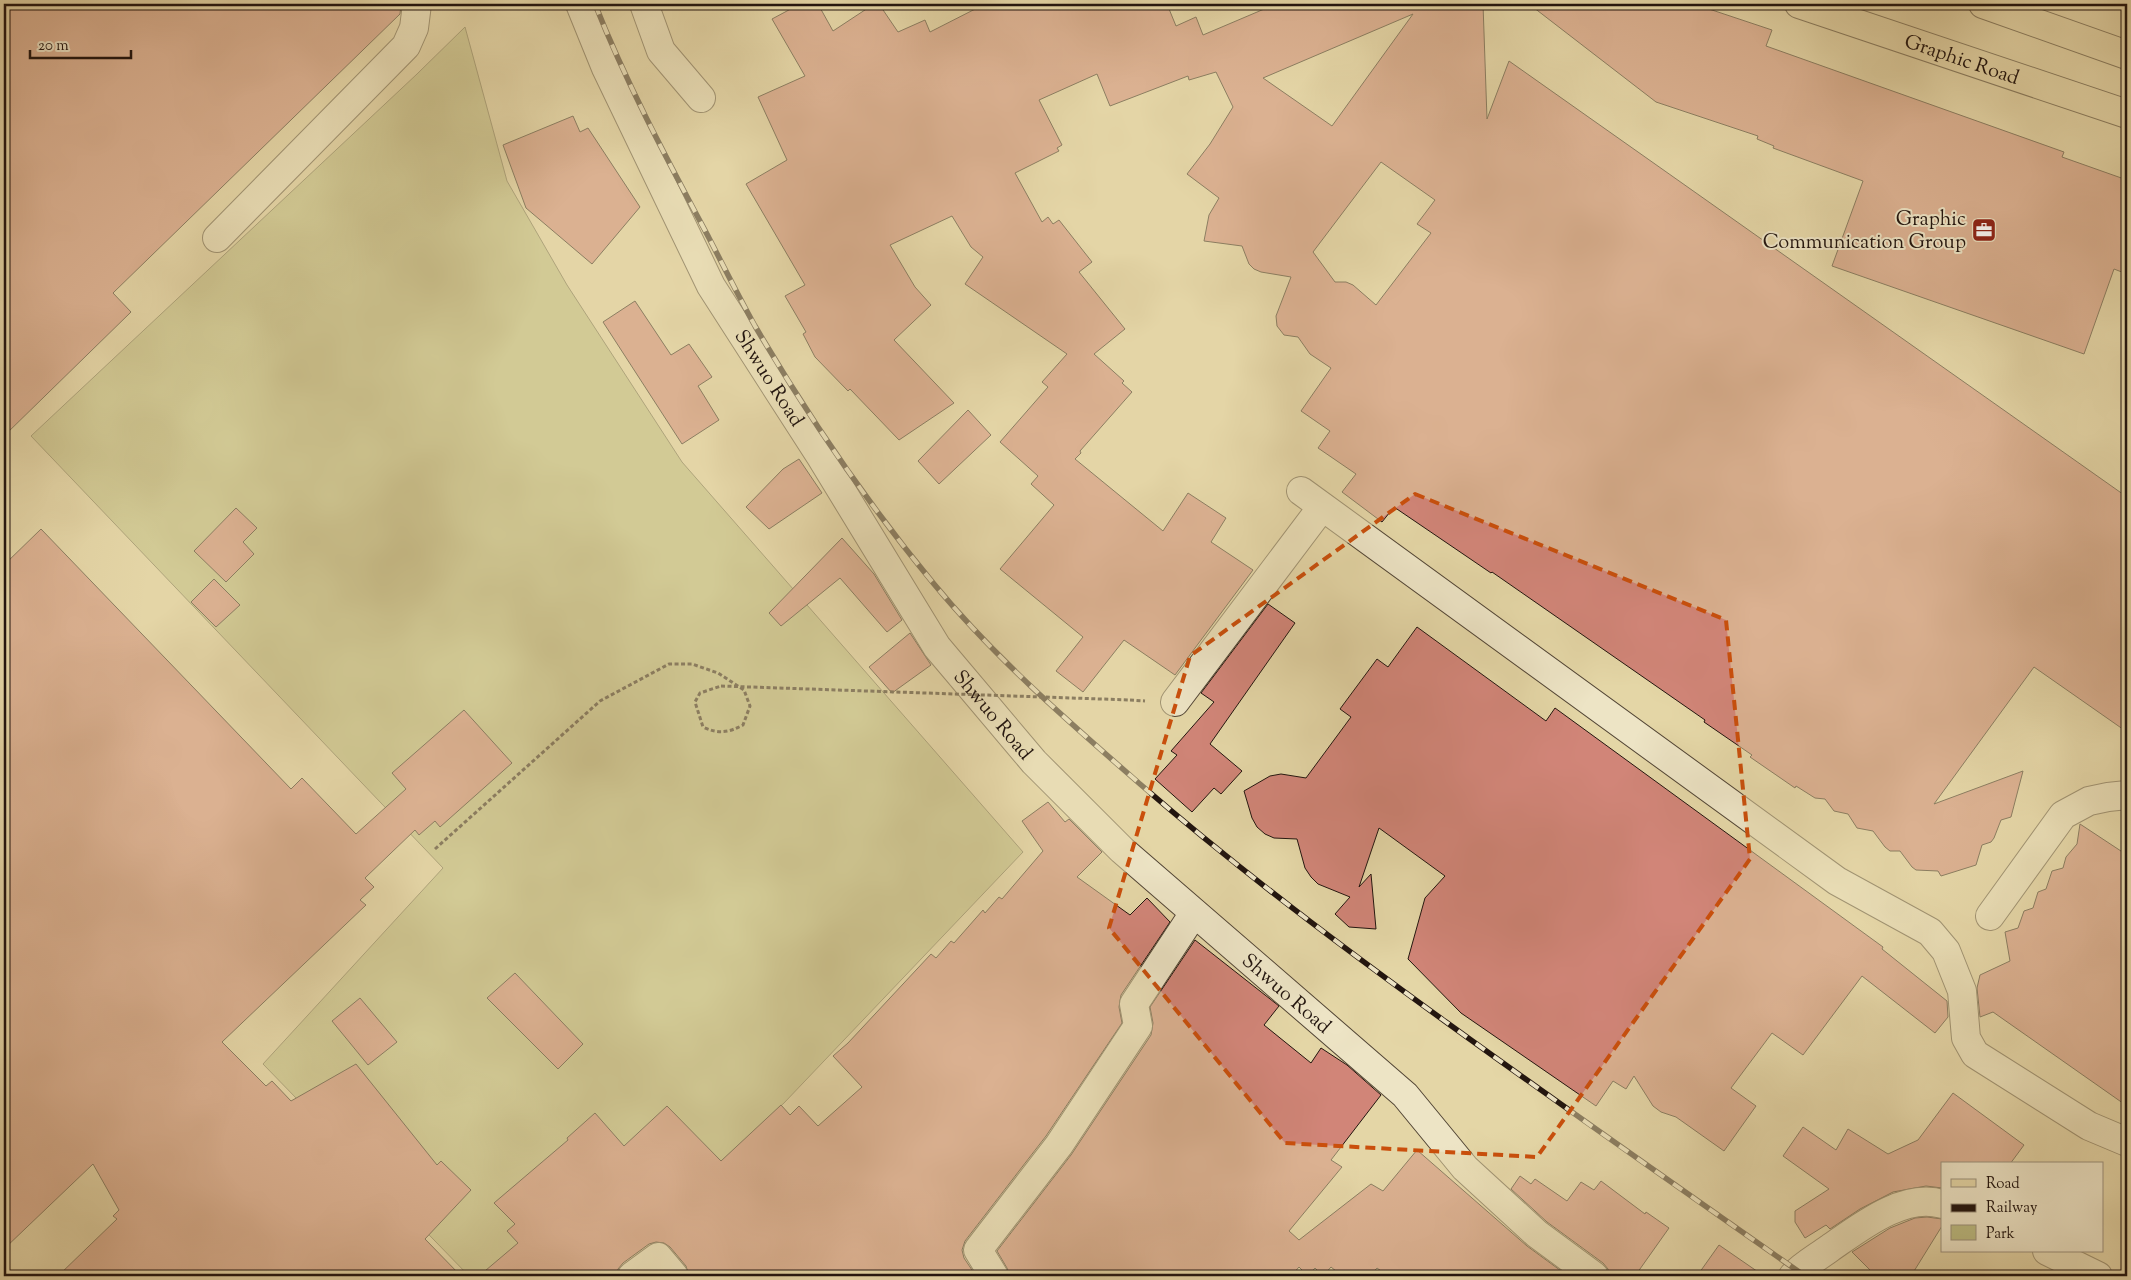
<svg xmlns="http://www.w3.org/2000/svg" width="2131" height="1280" font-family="'Sorts Mill Goudy',serif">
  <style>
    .green { fill: #bcbc82; stroke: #6f6848 }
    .building { fill: #d18578; stroke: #22150f; fill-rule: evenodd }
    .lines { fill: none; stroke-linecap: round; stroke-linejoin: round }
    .minor-casing { stroke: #524535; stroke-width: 30 }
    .major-casing { stroke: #22150f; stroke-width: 30 }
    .path { stroke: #22150f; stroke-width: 3; stroke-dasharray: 4 2.5; stroke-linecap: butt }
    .minor { stroke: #ede4c5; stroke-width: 28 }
    .major { stroke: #e4d6a6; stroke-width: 28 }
    .rail-casing { stroke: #22150f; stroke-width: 5.5 }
    .rail { stroke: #ede4c5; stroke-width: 4; stroke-dasharray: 11; stroke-linecap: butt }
    .path-bridge { stroke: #22150f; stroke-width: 3; stroke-dasharray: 4 2.5; stroke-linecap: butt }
    .marked { fill: none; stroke: #ca4f0c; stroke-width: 4; stroke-dasharray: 10 6; stroke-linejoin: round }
    .labels { text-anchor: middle; stroke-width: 4; stroke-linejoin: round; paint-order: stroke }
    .street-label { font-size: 20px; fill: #22150f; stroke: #ede4c5 }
    .poi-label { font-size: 20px; fill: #22150f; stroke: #ede4c5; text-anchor: end }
  </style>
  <rect width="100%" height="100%" fill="#e4d6a6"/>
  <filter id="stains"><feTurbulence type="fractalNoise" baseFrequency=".004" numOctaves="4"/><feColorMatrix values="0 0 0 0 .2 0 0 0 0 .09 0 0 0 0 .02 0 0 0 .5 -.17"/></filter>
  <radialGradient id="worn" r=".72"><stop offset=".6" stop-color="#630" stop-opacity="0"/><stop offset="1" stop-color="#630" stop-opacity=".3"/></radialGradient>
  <!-- green -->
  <path class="green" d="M 465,27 L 507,181 L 567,285 L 682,462 L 1023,852 L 784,1103 L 597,1276 L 469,1276 L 263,1064 L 443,868 L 31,436 L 417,74 Z"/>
  <!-- building -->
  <g class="building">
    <path d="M 4,4 L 401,4 L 400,14 L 113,293 L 131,312 L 4,436 Z"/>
    <path d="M 800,4 L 818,4 L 833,31 L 874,4 L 879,4 L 898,32 L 925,20 L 930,32 L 985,4 L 1167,4 L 1176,26 L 1196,17 L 1203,35 L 1276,4 L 1483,4 L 1487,119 L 1509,61 L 2127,497 L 2127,732 L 2034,667 L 1934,804 L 2023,771 L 2011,817 L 2001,820 L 1994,838 L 1991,842 L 1982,845 L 1976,865 L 1941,876 L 1938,871 L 1916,870 L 1912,867 L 1900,851 L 1890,851 L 1885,847 L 1873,831 L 1857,828 L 1848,814 L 1834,811 L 1825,799 L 1815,798 L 1796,786 L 1795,788 L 1750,757 L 1752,755 L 1704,722 L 1705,720 L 1492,572 L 1491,573 L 1394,507 L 1382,522 L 1342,492 L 1356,474 L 1318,448 L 1330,431 L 1301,411 L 1331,368 L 1310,354 L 1298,337 L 1284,335 L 1277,326 L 1276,316 L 1291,277 L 1261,272 L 1254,269 L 1249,264 L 1242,246 L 1204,241 L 1209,215 L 1219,198 L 1187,174 L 1210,144 L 1233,107 L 1216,72 L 1189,80 L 1188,76 L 1110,106 L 1097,74 L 1039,100 L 1062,145 L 1057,148 L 1059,151 L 1015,173 L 1042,222 L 1048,217 L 1053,224 L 1059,220 L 1092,262 L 1079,272 L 1125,329 L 1094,354 L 1124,381 L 1122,383 L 1132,392 L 1080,451 L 1081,453 L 1075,459 L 1163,531 L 1188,493 L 1226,518 L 1211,542 L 1253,570 L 1175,675 L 1124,640 L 1083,692 L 1056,671 L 1083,637 L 1000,569 L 1054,505 L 1031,484 L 1038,476 L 1000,442 L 1048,387 L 1042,382 L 1067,354 L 965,284 L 983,257 L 971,247 L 952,216 L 890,245 L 915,287 L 931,305 L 894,340 L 954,403 L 899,440 L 850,389 L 848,391 L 815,357 L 803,334 L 806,332 L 785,296 L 805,285 L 746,184 L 787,160 L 758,97 L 805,76 L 772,19 ZM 1413,14 L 1332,126 L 1263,78 ZM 1381,162 L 1435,200 L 1417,224 L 1431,233 L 1376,305 L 1353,285 L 1346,282 L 1335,282 L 1313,252 Z"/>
    <path d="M 1529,4 L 1694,4 L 1772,30 L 1766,46 L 2064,152 L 2062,157 L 2127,180 L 2127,274 L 2114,269 L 2084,354 L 1832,266 L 1863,181 L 1773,148 L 1774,146 L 1757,139 L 1758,136 L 1656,102 Z"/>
    <path d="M 573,116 L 580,132 L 588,128 L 640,207 L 592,264 L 526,208 L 503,145 Z"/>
    <path d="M 635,301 L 671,355 L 689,344 L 712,377 L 698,386 L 719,420 L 682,444 L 603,322 Z"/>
    <path d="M 968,410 L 991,435 L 939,484 L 918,461 Z"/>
    <path d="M 799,459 L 822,493 L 769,529 L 746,507 L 783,469 Z"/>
    <path d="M 236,508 L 257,528 L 243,542 L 254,554 L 226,582 L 194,551 Z"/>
    <path d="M 41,529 L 291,789 L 302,778 L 356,834 L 406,789 L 392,773 L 464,710 L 512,763 L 440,827 L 435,821 L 419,835 L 415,830 L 365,878 L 374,887 L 360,900 L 366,905 L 222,1042 L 266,1086 L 272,1081 L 291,1101 L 356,1064 L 437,1165 L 441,1161 L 471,1190 L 425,1239 L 461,1276 L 58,1276 L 117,1219 L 113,1216 L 119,1210 L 93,1164 L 4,1249 L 4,565 Z"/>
    <path d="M 842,538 L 874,574 L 902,620 L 887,632 L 840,578 L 781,626 L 769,613 Z"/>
    <path d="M 214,579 L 240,605 L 216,627 L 191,602 Z"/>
    <path d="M 1268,604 L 1295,623 L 1210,744 L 1242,771 L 1221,794 L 1214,788 L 1192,812 L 1155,779 L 1177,755 L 1171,751 L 1214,702 L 1201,693 Z"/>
    <path d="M 1417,627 L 1546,721 L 1555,708 L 1883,947 L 1882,949 L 1947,1001 L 1948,1017 L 1935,1033 L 1862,976 L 1803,1055 L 1772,1033 L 1731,1088 L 1756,1106 L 1724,1151 L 1676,1117 L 1661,1112 L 1653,1106 L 1634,1076 L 1626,1089 L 1613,1081 L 1596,1106 L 1461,1013 L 1408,959 L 1425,898 L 1445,876 L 1379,828 L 1359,887 L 1371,874 L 1376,929 L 1349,927 L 1335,914 L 1350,897 L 1318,884 L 1311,877 L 1305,868 L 1297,839 L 1274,838 L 1265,834 L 1257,827 L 1252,818 L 1244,791 L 1270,776 L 1281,774 L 1306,778 L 1351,717 L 1340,709 L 1377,659 L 1388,667 Z"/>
    <path d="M 910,633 L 931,665 L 892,693 L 869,667 Z"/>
    <path d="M 1048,802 L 1065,822 L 1069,819 L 1102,852 L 1077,877 L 1130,915 L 1147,898 L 1170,922 L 1121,995 L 1119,1007 L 1122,1023 L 1046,1136 L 965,1241 L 962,1250 L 964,1258 L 976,1276 L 689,1276 L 686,1266 L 670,1247 L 664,1243 L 656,1242 L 649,1244 L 623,1263 L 618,1269 L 617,1276 L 479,1276 L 518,1243 L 507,1231 L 515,1224 L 494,1203 L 568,1140 L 567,1138 L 595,1113 L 624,1146 L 667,1106 L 721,1161 L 781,1105 L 790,1115 L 799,1106 L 818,1126 L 862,1087 L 833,1056 L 848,1043 L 931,954 L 936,958 L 951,941 L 954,943 L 983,910 L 985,913 L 999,897 L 1002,899 L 1043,851 L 1022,821 Z"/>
    <path d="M 2080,824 L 2127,855 L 2127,1106 L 1993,1012 L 1980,1017 L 1977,988 L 1980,975 L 2010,961 L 2005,932 L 2018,928 L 2024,911 L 2033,908 L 2038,892 L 2046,889 L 2052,871 L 2063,868 L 2066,857 L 2077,844 Z"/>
    <path d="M 1195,940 L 1279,1006 L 1264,1025 L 1311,1063 L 1321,1048 L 1347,1065 L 1381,1095 L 1331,1160 L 1342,1167 L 1289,1231 L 1299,1240 L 1371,1184 L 1383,1191 L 1417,1150 L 1527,1246 L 1568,1276 L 1388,1276 L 1377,1268 L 1370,1276 L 1342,1276 L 1331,1267 L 1323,1276 L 1315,1268 L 1308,1276 L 1299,1267 L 1291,1276 L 1010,1276 L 1007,1268 L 997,1251 L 1071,1155 L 1151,1035 L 1153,1023 L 1150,1007 Z"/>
    <path d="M 515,973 L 583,1044 L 558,1069 L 487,998 Z"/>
    <path d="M 360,998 L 397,1042 L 368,1065 L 332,1021 Z"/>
    <path d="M 1953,1093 L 2024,1145 L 2010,1164 L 1942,1164 L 1942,1188 L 1926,1186 L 1893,1192 L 1860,1209 L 1830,1229 L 1826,1225 L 1805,1238 L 1795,1222 L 1795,1211 L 1829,1189 L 1783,1156 L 1803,1127 L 1836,1150 L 1848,1129 L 1888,1154 L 1918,1140 Z"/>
    <path d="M 1520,1176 L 1531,1184 L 1535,1179 L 1567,1201 L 1581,1182 L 1594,1190 L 1601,1181 L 1645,1214 L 1646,1212 L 1669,1228 L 1635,1276 L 1609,1276 L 1608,1269 L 1603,1263 L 1547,1222 L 1511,1189 Z"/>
    <path d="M 1927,1217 L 1942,1219 L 1942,1226 L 1911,1276 L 1876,1276 L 1852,1252 L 1890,1228 L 1915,1218 Z"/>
    <path d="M 1719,1245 L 1764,1276 L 1697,1276 Z"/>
  </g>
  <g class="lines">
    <defs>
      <g id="minor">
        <path id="s1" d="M 580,4 L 606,68 L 711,286 L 821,457 L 937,647 L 1034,762 L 1122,850 L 1405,1095 L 1465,1168 L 1537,1234 L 1594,1276"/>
        <path d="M 644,4 L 661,51 L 701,98"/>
        <path d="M 217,238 L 406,46 L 414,28 L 417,4"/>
        <path d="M 1301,491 L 1837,881 L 1930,932 L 1946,951 L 1962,991 L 1966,1038 L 1975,1054 L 2089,1126 L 2127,1142"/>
        <path d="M 1175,702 L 1322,507"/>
        <path d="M 1990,916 L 2063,815 L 2089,801 L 2108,797 L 2127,795"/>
        <path d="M 2047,1251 L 2098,1276"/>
        <path d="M 632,1276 L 658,1257 L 674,1276"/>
        <path d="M 994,1276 L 978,1250 L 1059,1145 L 1138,1026 L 1134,1004 L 1194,913"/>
        <path d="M 1793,1276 C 1803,1265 1818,1257 1830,1248 C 1859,1228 1904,1192 1942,1204"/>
      </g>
      <g id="major">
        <path id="s2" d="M 1799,4 L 2127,114"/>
        <path d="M 1983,4 L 2127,55"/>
      </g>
    </defs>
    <!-- minor casing -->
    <use href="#minor" class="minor-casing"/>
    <!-- major casing -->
    <use href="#major" class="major-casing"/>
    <!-- path -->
    <g class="path">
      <path d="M 1130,700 L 1145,701"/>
      <path d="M 435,849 L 600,701 L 669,664 L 692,664 L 718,673 L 744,690 L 750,706 L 743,725 C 728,733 718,734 703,727 L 695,702 L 700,693 L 721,686"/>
    </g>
    <!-- minor -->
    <use href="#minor" class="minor"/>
    <!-- major -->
    <use href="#major" class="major"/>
    <defs>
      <path id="rail" d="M 595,4 C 627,85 668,161 709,238 C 724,267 739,297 755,326 C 808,416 867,503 934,584 C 995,658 1069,722 1140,784 C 1238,869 1341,946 1446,1022 C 1565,1108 1685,1192 1805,1276"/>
    </defs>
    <!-- rail casing -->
    <use href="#rail" class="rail-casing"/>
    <!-- rail -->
    <use href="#rail" class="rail"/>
    <!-- path-bridge -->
    <path class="path-bridge" d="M 721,686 L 1130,700"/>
  </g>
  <!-- marked area -->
  <path d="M0 0H2131V1280H0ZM 1415,494 L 1726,620 L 1750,859 L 1537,1157 L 1285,1143 L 1109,928 L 1190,656 Z" fill="#e4d6a6" fill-opacity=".55" fill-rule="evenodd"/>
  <path class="marked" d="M 1415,494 L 1726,620 L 1750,859 L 1537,1157 L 1285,1143 L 1109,928 L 1190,656 Z"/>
  <!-- icons -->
  <defs>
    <symbol id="office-square" viewBox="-11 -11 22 22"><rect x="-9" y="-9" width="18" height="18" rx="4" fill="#8f2418" stroke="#ede4c5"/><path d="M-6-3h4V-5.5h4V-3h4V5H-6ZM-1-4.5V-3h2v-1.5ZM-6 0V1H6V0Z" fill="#fff"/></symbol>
  </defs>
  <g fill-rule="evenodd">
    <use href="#office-square" x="1970" y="216" width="28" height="28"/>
  </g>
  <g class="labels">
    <!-- street labels -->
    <g class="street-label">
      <text dy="7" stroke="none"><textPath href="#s2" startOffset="172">Graphic Road</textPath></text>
      <text dy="7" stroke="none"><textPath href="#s1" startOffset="420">Shwuo Road</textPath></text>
      <text dy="7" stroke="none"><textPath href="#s1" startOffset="825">Shwuo Road</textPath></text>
      <text dy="7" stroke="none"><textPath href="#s1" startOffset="1230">Shwuo Road</textPath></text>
    </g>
    <!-- poi labels -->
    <g class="poi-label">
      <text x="1966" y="225">Graphic<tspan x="1966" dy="23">Communication Group</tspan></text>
    </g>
  </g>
  <!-- margin -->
  <rect width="2131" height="1280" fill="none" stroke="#e4d6a6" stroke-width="20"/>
  <rect x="5" y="5" width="2121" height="1270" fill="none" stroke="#22150f" stroke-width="2.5"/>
  <rect x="10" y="10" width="2111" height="1260" fill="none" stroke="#22150f"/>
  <!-- legend -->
  <rect x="1941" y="1162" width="162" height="90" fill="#ede4c5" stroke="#9c917c"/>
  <rect x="1951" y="1179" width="25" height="8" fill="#e4d6a6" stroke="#9c917c"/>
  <text x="1986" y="1188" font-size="15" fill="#22150f">Road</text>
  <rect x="1951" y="1204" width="25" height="8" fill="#22150f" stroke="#9c917c"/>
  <text x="1986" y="1212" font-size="15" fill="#22150f">Railway</text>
  <rect x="1951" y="1225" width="25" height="15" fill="#bcbc82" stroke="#9c917c"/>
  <text x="1986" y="1238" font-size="15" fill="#22150f">Park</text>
  <!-- scale -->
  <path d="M30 50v8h101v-8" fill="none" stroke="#22150f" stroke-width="2.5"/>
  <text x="38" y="50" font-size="15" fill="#22150f" stroke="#ede4c5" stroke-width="4" paint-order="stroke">20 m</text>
  <rect width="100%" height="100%" filter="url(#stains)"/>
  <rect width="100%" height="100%" fill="url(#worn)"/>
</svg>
